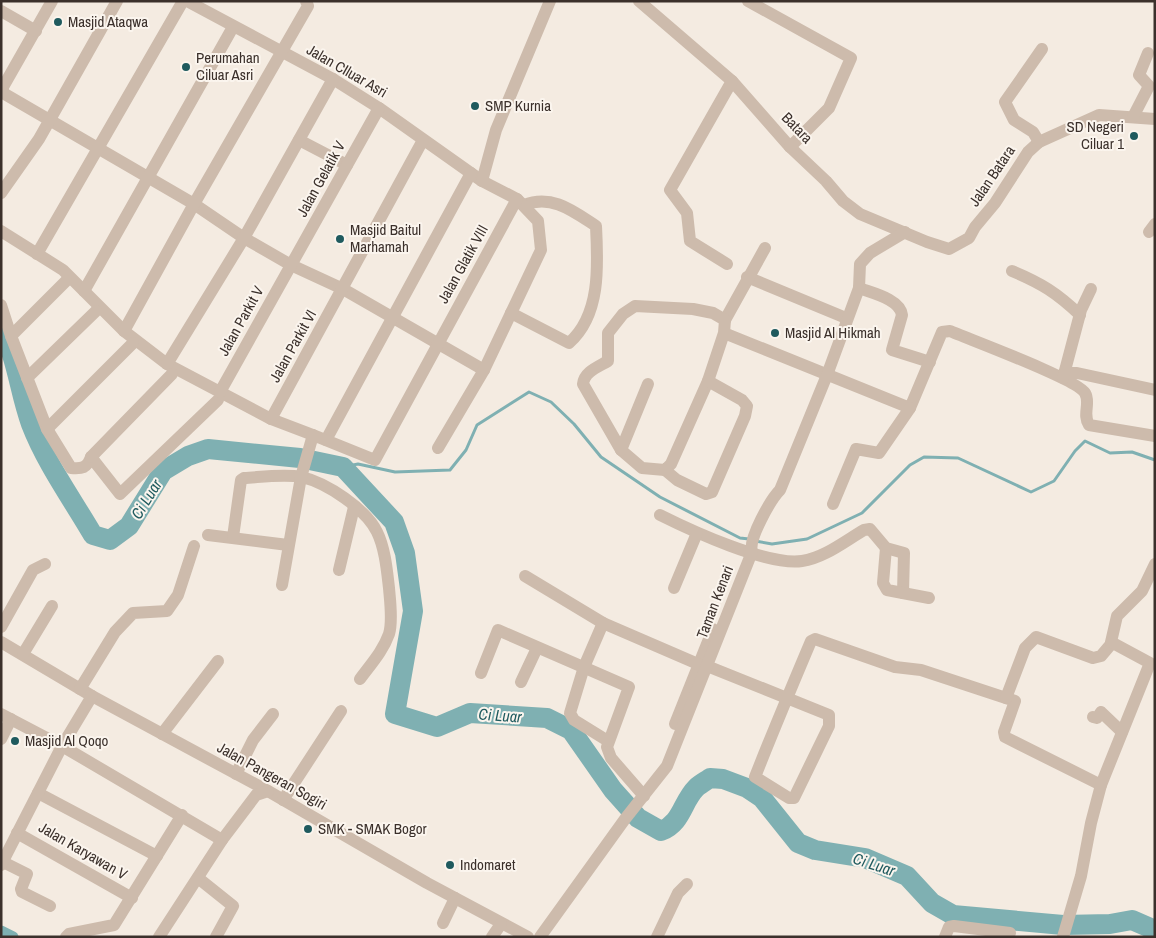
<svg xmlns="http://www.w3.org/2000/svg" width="1156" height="938" font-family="'Archivo Narrow',sans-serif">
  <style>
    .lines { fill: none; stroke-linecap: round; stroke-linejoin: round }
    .stream { stroke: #7fb0b2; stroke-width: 3 }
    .canal { stroke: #7fb0b2; stroke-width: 11 }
    .river { stroke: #7fb0b2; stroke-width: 20 }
    .minor { stroke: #cdbbac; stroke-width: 12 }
    .poi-dot { fill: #1f5a5e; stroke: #fbf5ee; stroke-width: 2 }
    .labels { text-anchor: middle; stroke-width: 4; stroke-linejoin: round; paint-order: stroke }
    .poi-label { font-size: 15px; fill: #3b302b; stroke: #fbf5ee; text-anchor: start }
    .street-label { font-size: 15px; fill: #3b302b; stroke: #fbf5ee }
    .water-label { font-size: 16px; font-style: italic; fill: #1f5a5e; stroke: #fbf5ee }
  </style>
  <rect width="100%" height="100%" fill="#f4ebe1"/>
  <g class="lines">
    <!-- stream -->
    <g class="stream">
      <path d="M 343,467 L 358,464 L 395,472 L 450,470 L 466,450 L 477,425 L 529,392 L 551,402 L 574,424 L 601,457 L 660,497 L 740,538 L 749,539"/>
      <path d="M 755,541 L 772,544 L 807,539 L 862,513 L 910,465 L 924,457 L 958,458 L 1031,492 L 1054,481 L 1075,451 L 1085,441 L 1110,453 L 1132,452 L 1155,460"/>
    </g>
    <!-- canal -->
    <path class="canal" d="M 1,931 L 13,937"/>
    <!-- river -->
    <path class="river" d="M 1,328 C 18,361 19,391 31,424 C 46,463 72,499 93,535 L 110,540 L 129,526 L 163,471 L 188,456 L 208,449 L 300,458 L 343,467 L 394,522 L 405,553 L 413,611 L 395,714 L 437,727 L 470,713 L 547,718 L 571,730 L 613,790 L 638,818 L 661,831 C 682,823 682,802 696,788 C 700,784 706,781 710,778 L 723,779 L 747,788 L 762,798 L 798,843 L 815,850 L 865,858 L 907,876 L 932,903 L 953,915 L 1063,925 L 1110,924 L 1132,920 L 1155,930"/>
    <!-- minor -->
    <g class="minor">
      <path d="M 52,1 L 3,87 L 3,93 L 194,204 L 244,238 L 291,265 L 343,289 L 484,370"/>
      <path d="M 187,1 L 333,79 L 379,108 L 482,181"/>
      <path d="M 639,1 L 732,81 L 790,147 L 826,181 L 843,201 L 860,214 L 927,242 L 949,249 L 969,238 L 975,227 L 995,203 L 1028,152 L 1039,142 L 1099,115 L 1155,119"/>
      <path d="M 748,1 L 851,58 L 829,108 L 790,147"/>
      <path d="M 1,11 L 36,31"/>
      <path d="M 1133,117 L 1149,86 L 1139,75 L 1148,53"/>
      <path d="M 299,140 L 347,165"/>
      <path d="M 1039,142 L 1033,132 L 1014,120 L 1005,102 L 1042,49"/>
      <path d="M 1,193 L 39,139 L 117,1"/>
      <path d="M 1,231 L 63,270 L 124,331 L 167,364 L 271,419 L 313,435"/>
      <path d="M 1149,232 L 1155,224"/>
      <path d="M 37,254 L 183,1"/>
      <path d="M 727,264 L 690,241 L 687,213 L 670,190 L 732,81"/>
      <path d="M 1012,271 C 1041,283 1057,293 1080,315"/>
      <path d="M 747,277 L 846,318"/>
      <path d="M 859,288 C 872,293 900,299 902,315 L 892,350 L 930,362"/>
      <path d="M 84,291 L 233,27"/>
      <path d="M 1,305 L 11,336 L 47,429 L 71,468 C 82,469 87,468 91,457 L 120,494 L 218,400"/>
      <path d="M 511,313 L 569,343 C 601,315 598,265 596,226 C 573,211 552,194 524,205"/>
      <path d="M 725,320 L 765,248"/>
      <path d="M 124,331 L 194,204 L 308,6 L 306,1"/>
      <path d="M 724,333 L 725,320 L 713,313 L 693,309 L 635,306 L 623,314 L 608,333 L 608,361 C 598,367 584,372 583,384 L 621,450 L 642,468 L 665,470 L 671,464 L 708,381 L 724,333 L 910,408 L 942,332 L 950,331 C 971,340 1077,379 1085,393 C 1091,403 1082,414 1089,425 L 1155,436"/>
      <path d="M 11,336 L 66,281"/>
      <path d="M 167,364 L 244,238 L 333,79"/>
      <path d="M 1064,373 L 1077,373 L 1155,390"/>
      <path d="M 27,378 L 96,311"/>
      <path d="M 1063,378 L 1081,310 L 1091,289"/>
      <path d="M 220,392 L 379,108"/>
      <path d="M 271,419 L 423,140"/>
      <path d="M 47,429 L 133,343"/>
      <path d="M 326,440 L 471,173"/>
      <path d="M 438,448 L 484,370 L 541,250 L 538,221 L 517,199 L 482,181 L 496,130 L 550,1"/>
      <path d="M 621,450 L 648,384"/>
      <path d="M 91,457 L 172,374"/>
      <path d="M 665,470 L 677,480 L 706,494 L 712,492 L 745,416 L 747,406 L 742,400 L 708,381"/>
      <path d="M 833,504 L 856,449 L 879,453 L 910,408"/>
      <path d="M 660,515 C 692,531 768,566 802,561 C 824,558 845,541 864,530 L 870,529 L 886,548 L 904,553 L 903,593"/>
      <path d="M 208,535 L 288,545"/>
      <path d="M 233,537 L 241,480 L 244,478 C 262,477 284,474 302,477 C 327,483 366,509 377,532 C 385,548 387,571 389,588 C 390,601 393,621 389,634 C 383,651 371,664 360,679"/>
      <path d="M 886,548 L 883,583 L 887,590 L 929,598"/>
      <path d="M 339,570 L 354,507"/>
      <path d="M 525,576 L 603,623"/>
      <path d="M 282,585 L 301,477 L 313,435 L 375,460 L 517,199"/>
      <path d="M 674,588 L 697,533"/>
      <path d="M 1,627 L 33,570 L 45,564"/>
      <path d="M 1,642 L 92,696 L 268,791 L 427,883 L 528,937"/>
      <path d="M 23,654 L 52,606"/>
      <path d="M 707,666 L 829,715 L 829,726 L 794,798 L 789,798 L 755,777 C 773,731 792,686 811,641 L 815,639 L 895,667 L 921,670 L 1015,701 L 1004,732 L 1005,737 L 1101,785"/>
      <path d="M 481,673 L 498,630 L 629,687 L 607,747 L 611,758 L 644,796"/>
      <path d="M 521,682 L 537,648"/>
      <path d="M 80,689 L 115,632 L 133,613 L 167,611 L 178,595 L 194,546"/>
      <path d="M 1006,698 L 1025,648 L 1036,637 L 1093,658 L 1101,656 L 1112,643"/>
      <path d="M 1,714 L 62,746 L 222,840"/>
      <path d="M 1093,717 L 1097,718 L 1101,712 L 1122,732"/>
      <path d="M 675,724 L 713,629"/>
      <path d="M 162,734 L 218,661"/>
      <path d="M 1,739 L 11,719"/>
      <path d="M 608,741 L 574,720 L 570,713 L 584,667 L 603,623 L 698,664"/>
      <path d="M 236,774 L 253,740 L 273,714"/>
      <path d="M 38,793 L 157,856"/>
      <path d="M 283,800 L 341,711"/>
      <path d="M 17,833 L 132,898"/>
      <path d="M 3,862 L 27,874 L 21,889 L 22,892 L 50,906"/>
      <path d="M 1,865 L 62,746 L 92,696"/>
      <path d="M 198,878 L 233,906 L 216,937"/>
      <path d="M 443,923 L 455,898"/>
      <path d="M 66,937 L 69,934 L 114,925 L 182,815"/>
      <path d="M 159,937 L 222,840 L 256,795 L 268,791"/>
      <path d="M 492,937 L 501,924"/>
      <path d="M 540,937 L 625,819 L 667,766 L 752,552 C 748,539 771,499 780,490 L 827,375 L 859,288 L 860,264 L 870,253 L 905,232"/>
      <path d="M 657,937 L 678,893 L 687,884"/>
      <path d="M 945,937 L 949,927 L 954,926 L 1010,933"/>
      <path d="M 1063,937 L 1081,876 L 1091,823 L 1101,785 L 1150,663 L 1111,642 L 1117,616 L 1142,591 L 1155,564"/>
    </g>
  </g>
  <!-- markers -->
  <g class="poi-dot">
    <circle cx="58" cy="22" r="5"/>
    <circle cx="186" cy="67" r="5"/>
    <circle cx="475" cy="106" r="5"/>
    <circle cx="1134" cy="136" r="5"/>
    <circle cx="340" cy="239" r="5"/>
    <circle cx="775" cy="333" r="5"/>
    <circle cx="15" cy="741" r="5"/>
    <circle cx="308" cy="829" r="5"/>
    <circle cx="450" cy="865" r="5"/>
  </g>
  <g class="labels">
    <!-- poi labels -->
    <g class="poi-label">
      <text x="68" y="27">Masjid Ataqwa</text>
      <text x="196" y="63">Perumahan<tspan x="196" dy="17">Ciluar Asri</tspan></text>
      <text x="485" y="111">SMP Kurnia</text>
      <text x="1124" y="132" text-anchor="end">SD Negeri<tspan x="1124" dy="17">Ciluar 1</tspan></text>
      <text x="350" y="235">Masjid Baitul<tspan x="350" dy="17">Marhamah</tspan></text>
      <text x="785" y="338">Masjid Al Hikmah</text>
      <text x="25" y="746">Masjid Al Qoqo</text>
      <text x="318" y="834">SMK - SMAK Bogor</text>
      <text x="460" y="870">Indomaret</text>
    </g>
    <!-- street labels -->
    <g class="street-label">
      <text transform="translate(347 71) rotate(30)" y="5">Jalan CIluar Asri</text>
      <text transform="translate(797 128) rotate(46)" y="5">Batara</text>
      <text transform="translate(992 176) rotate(-56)" y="5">Jalan Batara</text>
      <text transform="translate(321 179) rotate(-61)" y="5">Jalan Gelatik V</text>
      <text transform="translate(463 264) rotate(-61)" y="5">Jalan Glatik VIII</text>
      <text transform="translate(241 321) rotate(-61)" y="5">Jalan Parkit V</text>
      <text transform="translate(293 346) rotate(-61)" y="5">Jalan Parkit VI</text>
      <text transform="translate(715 602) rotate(-69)" y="5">Taman Kenari</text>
      <text transform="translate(272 776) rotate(29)" y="5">Jalan Pangeran Sogiri</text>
      <text transform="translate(83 851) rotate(30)" y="5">Jalan Karyawan V</text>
    </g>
    <!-- water labels -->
    <g class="water-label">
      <text transform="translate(146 499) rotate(-58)" y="6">Ci Luar</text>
      <text transform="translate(500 715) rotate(4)" y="6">Ci Luar</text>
      <text transform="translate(874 864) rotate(18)" y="6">Ci Luar</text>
    </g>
  </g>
  <!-- border -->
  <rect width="1156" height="938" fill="none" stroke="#3b302b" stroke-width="5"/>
</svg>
